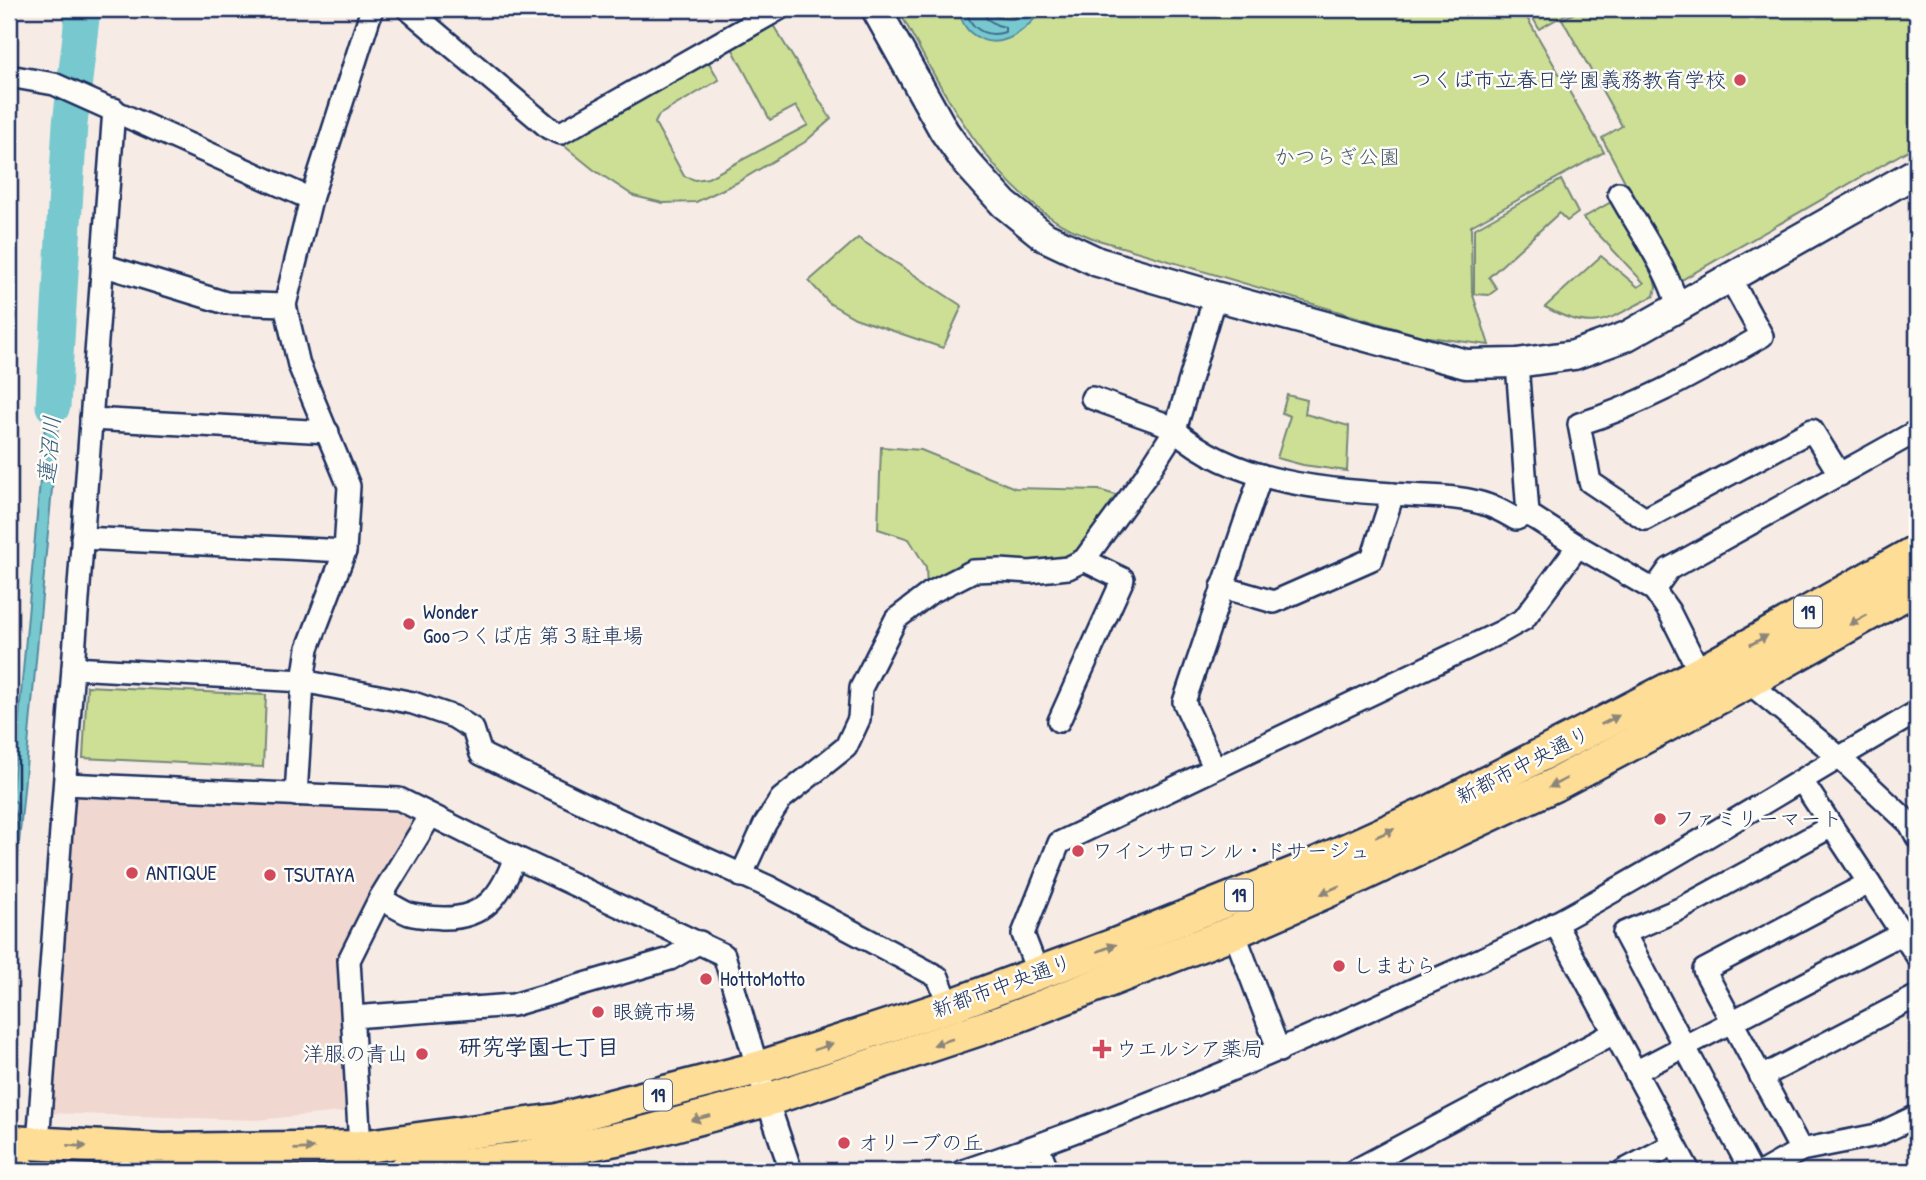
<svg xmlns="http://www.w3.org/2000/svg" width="1926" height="1180" font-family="'Patrick Hand','Klee One',sans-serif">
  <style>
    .built { fill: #f0d7cf }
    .green { fill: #ccdf94; stroke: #748779; stroke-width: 2 }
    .water { fill: #77c8cf; stroke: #528ba2; stroke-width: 2 }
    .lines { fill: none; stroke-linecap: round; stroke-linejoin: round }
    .shore { stroke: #406c8b; stroke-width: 2 }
    .river { stroke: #77c8cf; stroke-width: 35 }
    .street-casing { stroke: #1b2f5e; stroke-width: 26 }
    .secondary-casing { stroke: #1b2f5e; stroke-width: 33 }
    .primary-casing { stroke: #1b2f5e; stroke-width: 37 }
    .street { stroke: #fdfcf7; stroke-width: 21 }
    .secondary { stroke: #fdfcf7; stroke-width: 28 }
    .primary { stroke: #fedd96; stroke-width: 32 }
    .oneway { fill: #8c867a }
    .poi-dot { fill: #d1495b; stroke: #fdfcf7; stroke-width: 2.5 }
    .labels { text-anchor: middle; stroke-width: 5; stroke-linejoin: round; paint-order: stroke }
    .shield { fill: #fdfcf7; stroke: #5f6c8c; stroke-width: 2 }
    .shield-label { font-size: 19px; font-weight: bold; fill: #1b2f5e }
    .poi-label { font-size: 21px; fill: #1b2f5e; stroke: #fdfcf7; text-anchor: start }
    .park-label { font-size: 21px; fill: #475b6c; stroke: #fdfcf7 }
    .street-label { font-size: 21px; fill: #1b2f5e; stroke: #fdfcf7 }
    .water-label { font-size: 23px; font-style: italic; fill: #375d80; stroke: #fdfcf7 }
    .neighbourhood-label { font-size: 23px; font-weight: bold; fill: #1b2f5e; stroke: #fdfcf7 }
  </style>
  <rect width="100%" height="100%" fill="#f7ebe5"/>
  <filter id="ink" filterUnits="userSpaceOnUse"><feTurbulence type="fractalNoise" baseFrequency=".0143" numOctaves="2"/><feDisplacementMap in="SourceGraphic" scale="14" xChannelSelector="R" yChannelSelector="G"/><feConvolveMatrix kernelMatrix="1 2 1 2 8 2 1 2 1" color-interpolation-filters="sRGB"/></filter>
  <g filter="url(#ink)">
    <!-- built -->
    <path class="built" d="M 73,794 L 392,810 L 412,819 L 412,826 L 337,958 L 351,1111 L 256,1120 L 49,1113 Z"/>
    <!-- green -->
    <g class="green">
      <path d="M 898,9 L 1522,9 L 1604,152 L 1471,226 L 1472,292 L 1489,345 L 1421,336 L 1095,239 C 1082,233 1067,229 1056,221 C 983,175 938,82 898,9 Z"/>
      <path d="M 1528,9 L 1575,9 L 1539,29 Z"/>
      <path d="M 1583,9 L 1917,9 L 1917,145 L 1678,282 L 1602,138 L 1622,126 L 1562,19 Z"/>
      <path d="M 773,25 L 831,119 L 805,142 L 736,183 L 696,202 L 663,203 L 634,196 L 594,170 L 563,145 L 708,61 L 719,80 L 659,115 L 655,123 L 684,176 L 695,180 L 708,178 L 808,125 L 796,106 L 770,120 L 732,48 Z"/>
      <path d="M 1561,180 L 1578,213 L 1567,221 L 1559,213 L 1489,277 L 1497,289 L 1489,295 L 1474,294 L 1474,229 Z"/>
      <path d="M 1613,201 L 1654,278 L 1656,287 L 1654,296 C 1607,319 1596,335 1545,307 L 1601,256 L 1638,287 L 1644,283 L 1583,218 Z"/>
      <path d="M 858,238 L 962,306 L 943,348 L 855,318 L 829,303 L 809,281 Z"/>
      <path d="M 1287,395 L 1307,400 L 1305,414 L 1349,426 L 1347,471 L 1303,465 L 1277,458 L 1290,416 L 1282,413 Z"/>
      <path d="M 881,447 L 921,450 L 1015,488 L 1099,490 L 1119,496 L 1082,548 L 1073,556 L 927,591 L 926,567 L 909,539 L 878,529 Z"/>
      <path d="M 87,686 L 266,695 L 263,767 L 83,758 Z"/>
    </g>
    <!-- water -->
    <g class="water">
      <path d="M 960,9 L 990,9 C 995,19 1002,19 1013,19 L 1021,9 L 1045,9 C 1034,19 1021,34 1007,39 C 985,48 960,32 960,9 Z"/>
      <path d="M 51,358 L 64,360 L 9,950 L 9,828 Z"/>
    </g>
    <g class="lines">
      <!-- shore -->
      <g class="shore">
        <path d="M 967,9 C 968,29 987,38 1005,32 L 1005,27 L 997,25 L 987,19 L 984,9"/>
        <path d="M 9,800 L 15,801 L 17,804 L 9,890"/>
      </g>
      <!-- river -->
      <path class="river" d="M 53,406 L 70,124 L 83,9"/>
      <defs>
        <g id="street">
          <path d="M 408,9 L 549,128 L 561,133 L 779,9"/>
          <path d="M 9,76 L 54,84 L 311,199"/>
          <path d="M 1619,193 C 1638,228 1668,269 1678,307"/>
          <path d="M 102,265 L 226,303 L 285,305"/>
          <path d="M 1730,278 L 1762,336 C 1703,369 1645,404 1579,424 L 1590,482 L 1645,519 L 1812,430 L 1840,475"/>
          <path d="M 1215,296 L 1175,430 C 1237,485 1329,490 1408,495 C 1434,497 1463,496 1487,505 C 1497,508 1507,514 1516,519 L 1528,514"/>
          <path d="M 1517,363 L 1528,514 L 1578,546 L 1654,590 L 1669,611 L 1700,673"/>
          <path d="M 91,419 L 328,432"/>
          <path d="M 82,538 L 345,551"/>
          <path d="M 1222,587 L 1274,602 L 1372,559 L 1393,494"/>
          <path d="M 1654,590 L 1669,569 L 1917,431"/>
          <path d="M 73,668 L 303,681 L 413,703 L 454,717 L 473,729 L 481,754 L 604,813 L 767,886 L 938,977 L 949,1006"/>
          <path d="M 1748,682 L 1839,757 L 1910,824 L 1917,837"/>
          <path d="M 1059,721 L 1123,579 L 1084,560"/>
          <path d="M 1214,767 L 1184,702 L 1261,475"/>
          <path d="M 1802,781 L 1917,956"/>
          <path d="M 65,784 L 399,799 L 515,857 L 724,955 L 767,1100 L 791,1171"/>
          <path d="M 296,795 L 303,681 L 308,648 L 345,551 L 349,486 L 299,365 L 285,305 L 311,199 L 372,9"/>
          <path d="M 741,876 L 765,824 L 781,799 L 846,747 L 859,719 L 861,688 L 896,619 L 930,593 L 973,571 L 1000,570 L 1030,572 L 1068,568 L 1084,560 L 1145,477 L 1175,430 L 1162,423 L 1092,398"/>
          <path d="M 380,898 C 389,903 399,910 409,914 C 419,917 431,917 442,918 C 485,919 502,894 515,857"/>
          <path d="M 1555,923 L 1689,1171"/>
          <path d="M 1234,932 L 1279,1051"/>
          <path d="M 1038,973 L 1023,934 L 1059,843 L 1501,632 L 1524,619 L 1578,546"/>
          <path d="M 353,1017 L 513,1005 L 670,959 L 700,942"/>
          <path d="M 1635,1072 L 1903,933"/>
          <path d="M 1761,1077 L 1917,996"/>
          <path d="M 38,1144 L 114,109"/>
          <path d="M 1038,1146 L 1048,1171"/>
          <path d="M 360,1147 L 349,960 L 380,898 L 431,815"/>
          <path d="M 1801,1150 L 1704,970 L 1869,883"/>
          <path d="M 963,1171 C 1115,1120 1263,1059 1408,992 C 1458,969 1510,948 1558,922 C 1680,856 1797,781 1917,712"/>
          <path d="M 1354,1171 L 1614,1033"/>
          <path d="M 1623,1171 L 1674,1144"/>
          <path d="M 1751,1171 L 1624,933 L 1682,908 L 1830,827"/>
          <path d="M 1764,1171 L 1801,1150 L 1877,1135 L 1917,1116"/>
        </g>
        <path id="secondary" d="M 876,9 L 944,131 L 966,162 L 1004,204 L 1045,237 L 1098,262 L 1215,296 L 1466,364 L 1517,363 L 1574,355 L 1627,336 L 1917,172"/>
        <g id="primary">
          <path d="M 9,1142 L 163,1150 L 360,1147 L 557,1120 L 758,1068 L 949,1006 L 1117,944 L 1300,871 L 1432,811 L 1700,673 L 1917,551"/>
          <path d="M 9,1171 L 20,1171"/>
          <path d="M 405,1171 L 515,1159 L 636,1135 L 767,1100 L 1007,1020 L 1234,932 L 1341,885 L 1554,785 L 1748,682 L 1917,587"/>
        </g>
      </defs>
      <!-- street casing -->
      <use href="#street" class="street-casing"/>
      <!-- secondary casing -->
      <use href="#secondary" class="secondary-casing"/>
      <!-- primary casing -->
      <use href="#primary" class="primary-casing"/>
      <!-- street -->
      <use href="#street" class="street"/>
      <!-- secondary -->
      <use href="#secondary" class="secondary"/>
      <!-- primary -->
      <use href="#primary" class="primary"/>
    </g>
    <!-- one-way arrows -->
    <defs><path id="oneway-solid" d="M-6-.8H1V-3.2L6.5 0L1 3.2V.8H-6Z" transform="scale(1.75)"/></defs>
    <g class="oneway">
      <use href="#oneway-solid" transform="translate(1858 620) rotate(151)"/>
      <use href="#oneway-solid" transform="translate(1759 640) rotate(-29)"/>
      <use href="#oneway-solid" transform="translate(1610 720) rotate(-27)"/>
      <use href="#oneway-solid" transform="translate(1558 783) rotate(153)"/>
      <use href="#oneway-solid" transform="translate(1385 833) rotate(-24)"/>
      <use href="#oneway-solid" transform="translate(1330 890) rotate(156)"/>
      <use href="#oneway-solid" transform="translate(1107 948) rotate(-20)"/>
      <use href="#oneway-solid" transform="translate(943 1042) rotate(162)"/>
      <use href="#oneway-solid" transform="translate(823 1047) rotate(-18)"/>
      <use href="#oneway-solid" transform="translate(701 1118) rotate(165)"/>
      <use href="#oneway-solid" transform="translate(77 1146) rotate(3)"/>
      <use href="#oneway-solid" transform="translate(304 1149) rotate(-2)"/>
    </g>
  </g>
  <!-- markers -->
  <g class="poi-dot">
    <circle cx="1740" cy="80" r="7"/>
    <circle cx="409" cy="624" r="7"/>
    <circle cx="1660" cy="819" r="7"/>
    <circle cx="1078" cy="851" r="7"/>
    <circle cx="132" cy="873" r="7"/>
    <circle cx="270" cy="875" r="7"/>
    <circle cx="1339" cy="966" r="7"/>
    <circle cx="706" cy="979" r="7"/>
    <circle cx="598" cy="1012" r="7"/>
    <path d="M1098.5 1038.5h7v7h7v7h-7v7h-7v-7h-7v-7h7z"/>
    <circle cx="422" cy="1054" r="7"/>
    <circle cx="844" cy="1143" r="7"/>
  </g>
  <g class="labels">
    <!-- shield labels -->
    <g class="shield">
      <rect x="1794" y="596.5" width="28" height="31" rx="5"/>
      <rect x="1225" y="879.5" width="28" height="31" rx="5"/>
      <rect x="644" y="1079.5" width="28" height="31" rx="5"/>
    </g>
    <g class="shield-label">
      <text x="1808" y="619">19</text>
      <text x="1239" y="902">19</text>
      <text x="658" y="1102">19</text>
    </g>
    <!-- poi labels -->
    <g class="poi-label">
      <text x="1726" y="87" text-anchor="end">つくば市立春日学園義務教育学校</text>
      <text x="423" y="619">Wonder<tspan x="423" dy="24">Gooつくば店 第３駐車場</tspan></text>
      <text x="1674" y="826">ファミリーマート</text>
      <text x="1092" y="858">ワインサロン ル・ドサージュ</text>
      <text x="146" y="880">ANTIQUE</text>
      <text x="284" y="882">TSUTAYA</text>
      <text x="1353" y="973">しまむら</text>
      <text x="720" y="986">HottoMotto</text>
      <text x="612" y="1019">眼鏡市場</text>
      <text x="1116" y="1056">ウエルシア薬局</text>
      <text x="408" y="1061" text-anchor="end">洋服の青山</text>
      <text x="858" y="1150">オリーブの丘</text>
    </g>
    <!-- park labels -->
    <g class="park-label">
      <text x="1337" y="164">かつらぎ公園</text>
    </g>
    <!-- street labels -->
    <g class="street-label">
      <text transform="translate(1523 765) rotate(-27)" y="7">新都市中央通り</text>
      <text transform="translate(1002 986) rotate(-20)" y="7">新都市中央通り</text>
    </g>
    <!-- water labels -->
    <g class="water-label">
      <text transform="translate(49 450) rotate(-85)" y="8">蓮沼川</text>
    </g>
    <!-- neighbourhood labels -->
    <g class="neighbourhood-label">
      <text x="539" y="1055">研究学園七丁目</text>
    </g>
  </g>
  <!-- margin -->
  <rect width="1926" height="1180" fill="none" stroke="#fdfcf7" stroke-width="35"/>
  <rect x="18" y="18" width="1891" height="1145" fill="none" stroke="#1b2f5e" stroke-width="2.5" filter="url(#ink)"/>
</svg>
